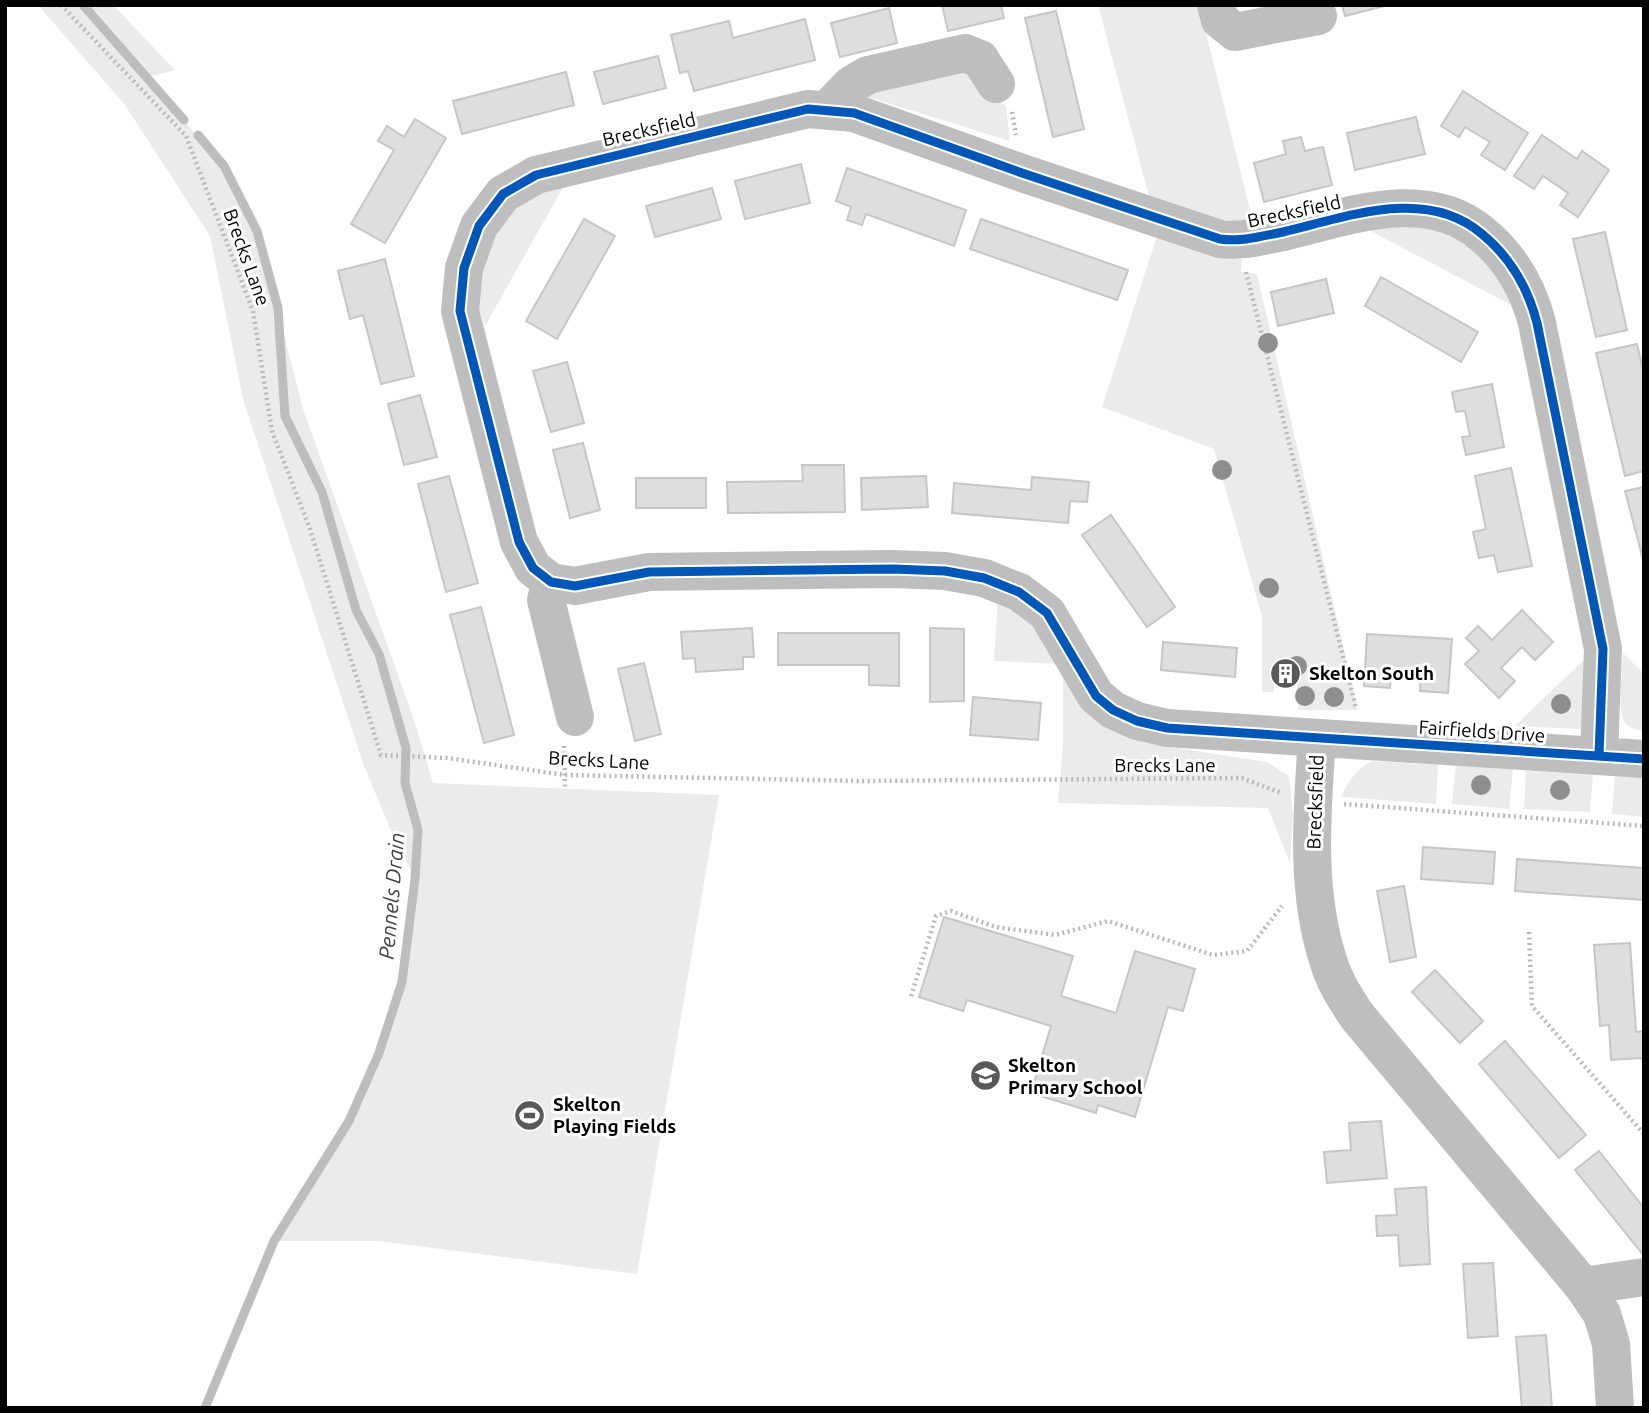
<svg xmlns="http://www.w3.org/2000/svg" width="1649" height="1413" font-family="Ubuntu,sans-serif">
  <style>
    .green { fill: #ebebeb }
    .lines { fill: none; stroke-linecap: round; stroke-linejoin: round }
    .stream { stroke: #bdbdbd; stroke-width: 9 }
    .building { fill: #dedede; stroke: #c6c6c6; stroke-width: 2 }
    .path { stroke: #b9b9b9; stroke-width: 4.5; stroke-dasharray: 2 3.5; stroke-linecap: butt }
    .minor { stroke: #bebebe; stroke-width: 38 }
    .cycleway-casing { stroke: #fff; stroke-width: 13 }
    .cycleway { stroke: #0057b8; stroke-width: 9 }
    .tree { fill: #8e8e8e }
    .labels { text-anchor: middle; stroke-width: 6; stroke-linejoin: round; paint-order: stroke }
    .street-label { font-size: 19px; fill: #000; stroke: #fff }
    .poi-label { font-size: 19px; font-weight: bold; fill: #000; stroke: #fff; text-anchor: start }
    .water-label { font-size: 21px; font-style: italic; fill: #424242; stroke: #fff }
  </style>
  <rect width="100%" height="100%" fill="#fff"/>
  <!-- green -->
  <g class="green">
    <path d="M 38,5 L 113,5 L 175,70 L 146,78 L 224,166 L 257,231 L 303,409 L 413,717 L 433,783 L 719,795 L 637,1274 L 378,1241 L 274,1241 L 349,1121 L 379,1053 L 402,982 L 415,879 L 390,828 L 364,766 L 243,399 L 210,236 L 125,105 Z"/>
    <path d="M 1098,5 L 1199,5 L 1253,222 L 1229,225 L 1150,200 Z"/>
    <path d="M 968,67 L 995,99 L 1006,106 L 1010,141 L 855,93 Z"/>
    <path d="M 566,182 L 485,326 C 483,319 479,312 478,305 C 472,274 496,221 521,203 C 534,194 552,188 566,182 Z"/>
    <path d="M 1414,221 L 1483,249 L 1517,308 L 1361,226 Z"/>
    <path d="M 1158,233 L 1242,260 L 1241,272 L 1257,274 L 1358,710 L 1298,710 L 1296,664 L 1274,664 L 1274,692 L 1262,692 L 1262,616 L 1214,449 L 1102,407 Z"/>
    <path d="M 998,598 L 1031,617 L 1060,664 L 994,661 Z"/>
    <path d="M 1623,653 L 1644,674 L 1644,731 C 1636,730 1628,728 1624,721 C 1617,708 1623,669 1623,653 Z"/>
    <path d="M 1590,654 L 1588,724 L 1579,729 L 1515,726 Z"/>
    <path d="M 1063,672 L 1123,733 L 1145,743 L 1267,762 L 1289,776 L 1293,814 L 1290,863 L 1268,808 L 1058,803 L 1063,746 Z"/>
    <path d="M 1372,761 L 1438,765 L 1436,804 L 1341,797 C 1348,781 1357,769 1372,761 Z"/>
    <path d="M 1456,764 L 1513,769 L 1509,809 L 1452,804 Z"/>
    <path d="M 1526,771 L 1593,775 L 1590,812 L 1524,809 Z"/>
    <path d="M 1615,774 L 1644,777 L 1644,817 L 1612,814 Z"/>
  </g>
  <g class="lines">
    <!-- stream -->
    <g class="stream">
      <path d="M 83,5 L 184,120"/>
      <path d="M 198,135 L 224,166 L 257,231 L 278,308 L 285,416 L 322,492 L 356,610 L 379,654 L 406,748 L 405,783 L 418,830 L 415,879 L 402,982 L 379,1053 L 349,1121 L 274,1241 L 205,1408"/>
    </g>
  </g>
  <!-- building -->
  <g class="building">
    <path d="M 942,5 L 1001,5 L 1004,18 L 948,31 Z"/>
    <path d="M 1342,5 L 1388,5 L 1345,16 Z"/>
    <path d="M 889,8 L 897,43 L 840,57 L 831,23 Z"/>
    <path d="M 1056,11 L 1084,129 L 1053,137 L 1025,18 Z"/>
    <path d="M 805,19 L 815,60 L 694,91 L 688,71 L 680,73 L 671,35 L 729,21 L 733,38 Z"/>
    <path d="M 658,56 L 666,88 L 603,104 L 594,72 Z"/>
    <path d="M 566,72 L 574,105 L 462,134 L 453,101 Z"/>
    <path d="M 1463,91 L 1528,133 L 1505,170 L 1481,155 L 1490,142 L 1465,127 L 1459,137 L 1441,126 Z"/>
    <path d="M 1416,117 L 1425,154 L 1355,170 L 1347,133 Z"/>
    <path d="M 415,119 L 446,138 L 385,243 L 351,224 L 394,150 L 378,141 L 387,126 L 404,137 Z"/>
    <path d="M 1542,135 L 1577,159 L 1582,151 L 1609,170 L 1578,217 L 1560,205 L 1568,193 L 1543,176 L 1534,189 L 1514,176 Z"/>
    <path d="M 1301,137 L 1305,151 L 1323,147 L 1332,185 L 1264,202 L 1254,163 L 1286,154 L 1283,141 Z"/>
    <path d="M 801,164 L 810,203 L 745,219 L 735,181 Z"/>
    <path d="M 847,168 L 966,210 L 954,246 L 866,214 L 862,225 L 847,220 L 851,207 L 836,201 Z"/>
    <path d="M 712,188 L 721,219 L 655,237 L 646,206 Z"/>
    <path d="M 584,219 L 615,236 L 557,339 L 526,321 Z"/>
    <path d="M 981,219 L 1128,270 L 1117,300 L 970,249 Z"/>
    <path d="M 1605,232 L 1627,330 L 1596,337 L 1573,239 Z"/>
    <path d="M 385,259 L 414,376 L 381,384 L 363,315 L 350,319 L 338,271 Z"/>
    <path d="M 1381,277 L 1478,332 L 1461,362 L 1365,306 Z"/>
    <path d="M 1326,279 L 1334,313 L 1278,326 L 1271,292 Z"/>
    <path d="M 1637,344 L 1644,374 L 1644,471 L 1625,476 L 1596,353 Z"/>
    <path d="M 567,362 L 584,423 L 551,432 L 533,371 Z"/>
    <path d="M 1492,384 L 1504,447 L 1466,455 L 1462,437 L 1470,436 L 1465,411 L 1456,412 L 1452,392 Z"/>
    <path d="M 420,395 L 437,457 L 404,465 L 388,404 Z"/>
    <path d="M 583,443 L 600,510 L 570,518 L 553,450 Z"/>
    <path d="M 802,465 L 844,465 L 845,512 L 728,513 L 727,482 L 803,481 Z"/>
    <path d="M 1511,468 L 1532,566 L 1498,572 L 1494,555 L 1479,558 L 1473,532 L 1486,529 L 1475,476 Z"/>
    <path d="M 449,476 L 478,583 L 446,592 L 418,484 Z"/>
    <path d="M 926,476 L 928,507 L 862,510 L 861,478 Z"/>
    <path d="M 1032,477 L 1089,482 L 1087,502 L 1070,501 L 1068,523 L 952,513 L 954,483 L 1031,490 Z"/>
    <rect x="636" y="478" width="70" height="30"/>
    <path d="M 1644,487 L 1644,563 L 1625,491 Z"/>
    <path d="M 1111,515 L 1175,607 L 1147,627 L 1082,535 Z"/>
    <path d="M 481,607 L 514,735 L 484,743 L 450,615 Z"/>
    <path d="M 1522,610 L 1553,642 L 1535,660 L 1522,647 L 1501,668 L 1515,681 L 1499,698 L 1465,664 L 1479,651 L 1466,638 L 1478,626 L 1492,640 Z"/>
    <path d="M 752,628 L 754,657 L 743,657 L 743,669 L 696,672 L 695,658 L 683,659 L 681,632 Z"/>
    <path d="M 930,628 L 964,629 L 964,701 L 930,702 Z"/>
    <path d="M 778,633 L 899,633 L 899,686 L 869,685 L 869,665 L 778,665 Z"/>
    <path d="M 1367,634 L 1452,639 L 1448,693 L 1420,691 L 1421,672 L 1391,670 L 1390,688 L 1364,686 Z"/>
    <path d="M 1163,642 L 1237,648 L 1235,677 L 1161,670 Z"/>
    <path d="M 644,663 L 661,734 L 635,741 L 618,669 Z"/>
    <path d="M 1278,666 L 1293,667 L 1293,679 L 1278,679 Z"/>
    <path d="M 973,697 L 1041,703 L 1038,740 L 970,735 Z"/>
    <path d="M 1423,847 L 1495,852 L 1493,884 L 1421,879 Z"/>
    <path d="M 1517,859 L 1644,868 L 1644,900 L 1515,891 Z"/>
    <path d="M 1404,886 L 1416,957 L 1390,962 L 1377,891 Z"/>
    <path d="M 944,917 L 1073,956 L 1061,996 L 1116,1013 L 1135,951 L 1195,969 L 1183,1011 L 1168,1007 L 1135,1117 L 1098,1105 L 1096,1113 L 1031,1093 L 1051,1026 L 967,1000 L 963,1011 L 919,997 Z"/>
    <path d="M 1630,943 L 1636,1032 L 1644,1031 L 1644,1068 L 1642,1058 L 1611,1060 L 1609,1025 L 1600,1026 L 1594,945 Z"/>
    <path d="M 1435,970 L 1483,1021 L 1460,1043 L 1412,992 Z"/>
    <path d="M 1505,1041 L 1586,1135 L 1559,1158 L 1479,1064 Z"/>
    <path d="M 1381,1121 L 1387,1178 L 1327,1183 L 1324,1152 L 1351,1150 L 1349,1123 Z"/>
    <path d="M 1599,1151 L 1644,1208 L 1644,1256 L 1575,1170 Z"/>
    <path d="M 1426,1187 L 1430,1264 L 1400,1266 L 1398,1235 L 1377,1236 L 1376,1216 L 1397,1215 L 1395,1189 Z"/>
    <path d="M 1493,1263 L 1498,1336 L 1468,1338 L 1463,1264 Z"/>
    <path d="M 1546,1335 L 1552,1408 L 1522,1408 L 1516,1337 Z"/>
  </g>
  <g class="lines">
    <!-- path -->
    <g class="path">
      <path d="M 61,5 L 186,136 L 253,311 L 272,431 L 310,529 L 381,755 L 447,758 L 565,775 L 862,781 L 1242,778 L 1281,793"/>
      <path d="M 1012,112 L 1016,135"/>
      <path d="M 1246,272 L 1356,708"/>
      <path d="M 564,746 L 565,789"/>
      <path d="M 1344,804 L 1644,826"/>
      <path d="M 1529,932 L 1532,1006 L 1644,1134"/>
      <path d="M 911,996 L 936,916 L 951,911 L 996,927 L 1055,935 L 1108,921 L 1213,955 L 1247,951 L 1282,906"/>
    </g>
    <!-- minor -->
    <g class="minor">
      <path d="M 1216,5 L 1220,20 L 1235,32 L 1318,16"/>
      <path d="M 828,109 L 851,85 L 868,75 L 965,53 L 980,59 L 996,84"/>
      <path d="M 551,582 L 546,600 L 575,717"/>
      <path d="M 1317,738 C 1312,812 1305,892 1329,963 C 1335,983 1346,999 1357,1016 L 1583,1286 L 1602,1314 L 1611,1344 L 1615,1408"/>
      <path d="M 1599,756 L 1603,649 L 1537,323 C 1528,288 1510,257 1482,234 C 1426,186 1347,217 1283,232 C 1262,236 1242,242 1220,239 L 1022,173 L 854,113 L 808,109 L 536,175 L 503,194 L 479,226 L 464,268 L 460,311 L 519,542 L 533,568 L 551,582 L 575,586 L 649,572 L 893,569 L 945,571 L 984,578 L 1019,592 L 1047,613 L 1096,696 L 1113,710 L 1137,721 L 1167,728 L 1644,759"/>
      <path d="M 1583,1286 L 1644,1277"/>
    </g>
    <defs>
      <path id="cycleway" d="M 1599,756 L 1603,649 L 1537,323 C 1528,288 1510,257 1482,234 C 1426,186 1347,217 1283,232 C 1262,236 1242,242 1220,239 L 1022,173 L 854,113 L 808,109 L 536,175 L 503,194 L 479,226 L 464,268 L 460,311 L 519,542 L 533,568 L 551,582 L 575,586 L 649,572 L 893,569 L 945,571 L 984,578 L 1019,592 L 1047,613 L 1096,696 L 1113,710 L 1137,721 L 1167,728 L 1644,759"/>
    </defs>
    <!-- cycleway casing -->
    <use href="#cycleway" class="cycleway-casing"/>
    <!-- cycleway -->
    <use href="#cycleway" class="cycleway"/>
  </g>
  <!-- trees -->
  <g class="tree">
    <circle cx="1268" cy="343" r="10"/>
    <circle cx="1222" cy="470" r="10"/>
    <circle cx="1269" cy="588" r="10"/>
    <circle cx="1297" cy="666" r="10"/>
    <circle cx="1305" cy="696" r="10"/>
    <circle cx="1334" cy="697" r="10"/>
    <circle cx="1561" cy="704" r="10"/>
    <circle cx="1481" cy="785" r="10"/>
    <circle cx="1560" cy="790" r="10"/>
  </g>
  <!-- icons -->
  <defs>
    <symbol id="building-disc" viewBox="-11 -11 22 22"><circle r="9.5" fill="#595959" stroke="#fff"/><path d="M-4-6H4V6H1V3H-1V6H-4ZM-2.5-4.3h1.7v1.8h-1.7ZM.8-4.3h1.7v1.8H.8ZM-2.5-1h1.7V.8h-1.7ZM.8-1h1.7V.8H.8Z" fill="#fff"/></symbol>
    <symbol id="school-disc" viewBox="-11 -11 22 22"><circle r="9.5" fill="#595959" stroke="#fff"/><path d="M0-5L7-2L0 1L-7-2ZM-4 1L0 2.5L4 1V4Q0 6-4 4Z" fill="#fff"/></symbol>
    <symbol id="stadium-disc" viewBox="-11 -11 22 22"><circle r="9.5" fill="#595959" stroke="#fff"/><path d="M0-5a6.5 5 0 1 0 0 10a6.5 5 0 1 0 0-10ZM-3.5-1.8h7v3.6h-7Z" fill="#fff"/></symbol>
  </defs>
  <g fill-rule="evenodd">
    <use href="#building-disc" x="1268" y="656" width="35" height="35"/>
    <use href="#school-disc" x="968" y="1058" width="35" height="35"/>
    <use href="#stadium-disc" x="512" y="1098" width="35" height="35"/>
  </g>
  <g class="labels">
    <!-- street labels -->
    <g class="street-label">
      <text transform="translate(649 129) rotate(-13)" y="7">Brecksfield</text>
      <text transform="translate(1294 211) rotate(-12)" y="7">Brecksfield</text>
      <text transform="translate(247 257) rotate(70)" y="7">Brecks Lane</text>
      <text transform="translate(1482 731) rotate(4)" y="7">Fairfields Drive</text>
      <text transform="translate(599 760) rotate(3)" y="7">Brecks Lane</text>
      <text x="1165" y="772">Brecks Lane</text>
      <text transform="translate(1315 802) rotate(-88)" y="7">Brecksfield</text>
    </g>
    <!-- poi labels -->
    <g class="poi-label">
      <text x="1309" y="680">Skelton South</text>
      <text x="1008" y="1072">Skelton<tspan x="1008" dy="22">Primary School</tspan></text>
      <text x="553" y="1111">Skelton<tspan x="553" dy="22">Playing Fields</tspan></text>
    </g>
    <!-- water labels -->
    <g class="water-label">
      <text transform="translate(392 896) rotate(-85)" y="7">Pennels Drain</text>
    </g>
  </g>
  <!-- border -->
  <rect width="1649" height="1413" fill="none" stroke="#000000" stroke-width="14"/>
</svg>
